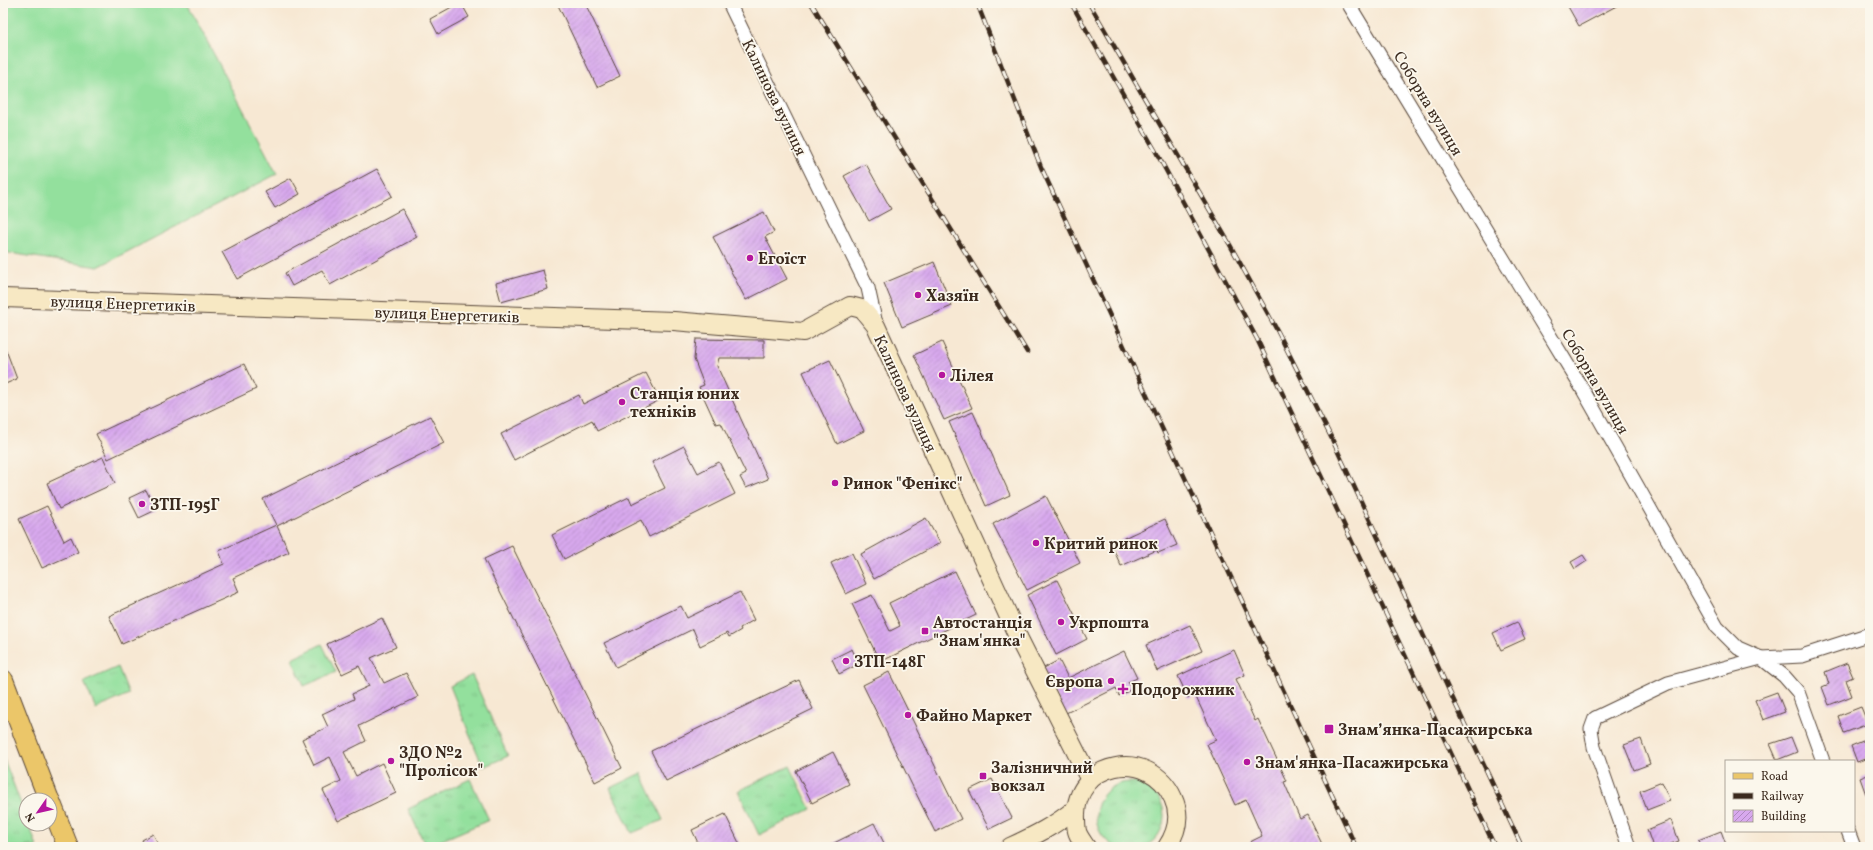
<svg xmlns="http://www.w3.org/2000/svg" width="1873" height="850" font-family="Vollkorn,serif">
  <style>
    .grass { fill: url(#grass-tufts); stroke: #67855e }
    .garden { fill: #93e09d; stroke: #67855e }
    .building { fill: url(#building-hatch) }
    .lines { fill: none; stroke-linecap: round; stroke-linejoin: round }
    .street-casing { stroke: #574639; stroke-width: 15 }
    .secondary-casing { stroke: #574639; stroke-width: 20 }
    .primary-casing { stroke: #574639; stroke-width: 22 }
    .street { stroke: #fff; stroke-width: 13 }
    .secondary { stroke: #f7e8c3; stroke-width: 18 }
    .primary { stroke: #ebc669; stroke-width: 20 }
    .rail-casing { stroke: #3b2a1e; stroke-width: 4.5 }
    .rail { stroke: #fbf7ec; stroke-width: 3; stroke-dasharray: 9; stroke-linecap: butt }
    .poi-dot { fill: #b5179e; stroke: #fbf7ec; stroke-width: 1.5 }
    .labels { text-anchor: middle; stroke-width: 3.5; stroke-linejoin: round; paint-order: stroke }
    .street-label { font-size: 16px; fill: #3b2a1e; stroke: #fbf7ec }
    .poi-label { font-size: 16px; font-weight: bold; fill: #3b2a1e; stroke: #fbf7ec; text-anchor: start }
  </style>
  <defs>
    <pattern id="grass-tufts" width="24" height="20" patternUnits="userSpaceOnUse"><rect width="24" height="20" fill="#93e09d"/><path d="M3 7l-1-3M5 7V3M7 7l1-3M15 17l-1-3M17 17v-4M19 17l1-3" fill="none" stroke="#80c087"/></pattern>
    <pattern id="building-hatch" width="6" height="6" patternUnits="userSpaceOnUse"><rect width="6" height="6" fill="#d8a9ee"/><path d="M-1 1l2-2M0 6l6-6M5 7l2-2" fill="none" stroke="#b08ac0"/></pattern>
  </defs>
  <rect width="100%" height="100%" fill="#fbf7ec"/>
  <filter id="ink" filterUnits="userSpaceOnUse"><feTurbulence type="fractalNoise" baseFrequency=".025" numOctaves="2"/><feDisplacementMap in="SourceGraphic" scale="8" xChannelSelector="R" yChannelSelector="G"/><feConvolveMatrix kernelMatrix="1 2 1 2 8 2 1 2 1" color-interpolation-filters="sRGB"/></filter>
  <filter id="wash" filterUnits="userSpaceOnUse"><feTurbulence type="fractalNoise" baseFrequency=".012" numOctaves="4" result="noise"/><feDisplacementMap in="SourceGraphic" scale="16" xChannelSelector="R" yChannelSelector="G"/><feGaussianBlur stdDeviation="0.9" result="paint"/><feColorMatrix in="noise" values="0 0 0 0 0 0 0 0 0 0 0 0 0 0 0 0 0 1.4 0 .05"/><feComposite in="paint" operator="in"/></filter>
  <g filter="url(#wash)">
    <rect width="100%" height="100%" fill="#f7e8d3"/>
    <!-- grass -->
    <g class="grass">
      <path d="M 322,644 L 336,672 L 304,686 L 292,659 Z"/>
      <path d="M 118,667 L 129,694 L 96,709 L 84,682 Z"/>
      <path d="M 472,675 L 508,756 L 483,767 L 450,686 Z"/>
      <path d="M 3,757 L 26,817 L 26,824 L 29,824 L 37,847 L 3,847 Z"/>
      <path d="M 790,766 L 811,809 L 759,835 L 738,791 Z"/>
      <path d="M 641,773 L 663,820 L 632,833 L 610,788 Z"/>
      <path d="M 470,779 L 489,820 L 426,847 L 408,809 Z"/>
      <circle cx="1130" cy="816" r="34"/>
    </g>
    <!-- garden -->
    <path class="garden" d="M 3,3 L 187,3 L 277,174 L 98,267 L 3,252 Z"/>
    <g id="blocks">
      <!-- building -->
      <g class="building">
        <path d="M 459,3 L 461,3 L 469,17 L 438,34 L 430,19 Z"/>
        <path d="M 557,3 L 585,3 L 620,76 L 597,87 Z"/>
        <path d="M 1566,3 L 1622,3 L 1579,26 Z"/>
        <path d="M 866,164 L 891,209 L 869,221 L 844,176 Z"/>
        <path d="M 377,169 L 392,196 L 237,279 L 222,252 Z"/>
        <path d="M 291,178 L 300,194 L 275,208 L 265,192 Z"/>
        <path d="M 402,209 L 417,237 L 330,285 L 322,270 L 292,286 L 285,273 Z"/>
        <path d="M 764,212 L 774,232 L 765,237 L 787,279 L 746,300 L 713,237 Z"/>
        <path d="M 934,262 L 952,306 L 902,327 L 884,283 Z"/>
        <path d="M 543,270 L 548,289 L 501,302 L 496,283 Z"/>
        <path d="M 696,339 L 764,340 L 764,358 L 719,358 L 717,366 L 768,479 L 746,488 L 740,477 L 746,474 L 721,423 L 716,424 L 699,387 L 704,385 L 694,359 Z"/>
        <path d="M 942,342 L 972,408 L 944,420 L 914,355 Z"/>
        <path d="M 6,350 L 17,379 L 3,385 L 3,351 Z"/>
        <path d="M 830,360 L 864,431 L 837,444 L 803,372 Z"/>
        <path d="M 244,364 L 256,389 L 108,459 L 96,434 Z"/>
        <path d="M 646,373 L 660,400 L 597,431 L 592,420 L 514,460 L 501,434 L 579,395 L 583,404 Z"/>
        <path d="M 973,412 L 1010,495 L 986,506 L 949,422 Z"/>
        <path d="M 430,416 L 444,443 L 277,526 L 289,552 L 233,578 L 239,592 L 122,644 L 109,616 L 224,564 L 219,551 L 276,525 L 263,499 Z"/>
        <path d="M 684,446 L 698,473 L 719,462 L 735,494 L 649,537 L 641,520 L 564,559 L 552,535 L 629,497 L 632,504 L 665,488 L 652,462 Z"/>
        <path d="M 103,457 L 115,483 L 59,509 L 47,483 Z"/>
        <path d="M 146,490 L 156,510 L 139,518 L 129,498 Z"/>
        <path d="M 1046,496 L 1080,563 L 1027,590 L 993,524 Z"/>
        <path d="M 47,506 L 64,541 L 71,537 L 78,552 L 42,568 L 19,519 Z"/>
        <path d="M 926,518 L 940,543 L 874,579 L 861,554 Z"/>
        <path d="M 1165,519 L 1177,545 L 1158,553 L 1157,550 L 1121,566 L 1111,544 Z"/>
        <path d="M 512,546 L 622,768 L 595,782 L 484,559 Z"/>
        <path d="M 852,553 L 866,584 L 846,594 L 831,563 Z"/>
        <path d="M 1583,555 L 1587,561 L 1575,569 L 1571,562 Z"/>
        <path d="M 955,571 L 976,615 L 880,662 L 852,604 L 872,595 L 890,631 L 900,626 L 889,603 Z"/>
        <path d="M 1057,580 L 1087,639 L 1056,655 L 1027,595 Z"/>
        <path d="M 740,592 L 754,620 L 740,628 L 741,630 L 729,637 L 727,633 L 700,646 L 693,629 L 616,667 L 604,643 L 681,606 L 687,618 Z"/>
        <path d="M 382,618 L 396,647 L 371,658 L 384,683 L 406,673 L 418,697 L 359,726 L 366,741 L 344,752 L 356,776 L 382,763 L 396,793 L 338,821 L 323,790 L 341,781 L 330,757 L 314,765 L 302,739 L 328,727 L 322,714 L 354,699 L 352,694 L 369,686 L 359,666 L 342,674 L 327,644 Z"/>
        <path d="M 1517,622 L 1525,639 L 1501,650 L 1493,633 Z"/>
        <path d="M 1190,625 L 1202,651 L 1157,671 L 1146,645 Z"/>
        <path d="M 852,649 L 859,664 L 839,674 L 832,659 Z"/>
        <path d="M 1234,650 L 1245,675 L 1236,679 L 1255,721 L 1258,719 L 1287,781 L 1284,782 L 1300,819 L 1308,815 L 1322,844 L 1314,847 L 1252,847 L 1250,842 L 1262,836 L 1246,800 L 1235,805 L 1207,744 L 1216,740 L 1195,695 L 1188,698 L 1178,676 Z"/>
        <path d="M 1124,651 L 1137,678 L 1128,682 L 1132,689 L 1119,696 L 1116,688 L 1064,714 L 1042,669 L 1059,660 L 1068,678 Z"/>
        <path d="M 1847,663 L 1853,677 L 1846,680 L 1852,696 L 1829,705 L 1822,687 L 1829,684 L 1825,672 Z"/>
        <path d="M 889,672 L 961,819 L 935,832 L 863,685 Z"/>
        <path d="M 799,680 L 813,709 L 666,781 L 651,751 Z"/>
        <path d="M 1777,692 L 1785,712 L 1763,720 L 1755,700 Z"/>
        <path d="M 1861,707 L 1868,724 L 1844,733 L 1838,716 Z"/>
        <path d="M 1791,737 L 1797,752 L 1777,760 L 1770,744 Z"/>
        <path d="M 1870,738 L 1870,757 L 1857,762 L 1851,746 Z"/>
        <path d="M 1641,739 L 1650,764 L 1634,770 L 1624,745 Z"/>
        <path d="M 833,752 L 849,784 L 812,803 L 796,771 Z"/>
        <path d="M 1870,774 L 1870,800 L 1868,800 L 1860,778 Z"/>
        <path d="M 992,779 L 1012,818 L 989,829 L 969,790 Z"/>
        <path d="M 1662,782 L 1670,801 L 1647,810 L 1640,791 Z"/>
        <path d="M 725,814 L 741,847 L 700,847 L 692,830 Z"/>
        <path d="M 1671,820 L 1679,841 L 1662,847 L 1653,847 L 1647,830 Z"/>
        <path d="M 874,823 L 886,847 L 826,847 Z"/>
        <path d="M 1721,831 L 1727,847 L 1701,847 L 1698,840 Z"/>
        <path d="M 153,834 L 160,847 L 145,847 L 142,840 Z"/>
      </g>
    </g>
  </g>
  <g filter="url(#ink)">
    <use href="#blocks" fill-opacity="0" stroke="#574639" stroke-width="1"/>
    <g class="lines">
      <defs>
        <g id="street">
          <path d="M 729,3 L 868,288 L 876,324"/>
          <path d="M 1348,3 L 1583,390 L 1717,627 L 1738,648 L 1761,658 L 1784,676 L 1798,692 L 1823,761"/>
          <path d="M 1848,831 L 1854,847"/>
          <path d="M 1629,847 L 1594,747 L 1591,729 L 1595,718 L 1668,683 L 1761,658 L 1802,656 L 1870,634"/>
        </g>
        <g id="secondary">
          <path d="M 3,298 L 674,321 L 803,332 L 850,306 L 862,309 L 876,326 L 1019,639 L 1090,780"/>
          <path d="M 1010,847 C 1034,836 1056,825 1076,808"/>
          <path d="M 1086,847 C 1083,842 1078,836 1077,831 C 1076,827 1076,823 1076,819 C 1073,761 1150,746 1173,798 C 1181,815 1177,832 1167,847"/>
        </g>
        <g id="primary">
          <path d="M 3,680 L 49,800"/>
          <path d="M 50,801 L 68,847"/>
        </g>
      </defs>
      <!-- street casing -->
      <use href="#street" class="street-casing"/>
      <!-- secondary casing -->
      <use href="#secondary" class="secondary-casing"/>
      <!-- primary casing -->
      <use href="#primary" class="primary-casing"/>
      <!-- street -->
      <use href="#street" class="street"/>
      <!-- secondary -->
      <use href="#secondary" class="secondary"/>
      <!-- primary -->
      <use href="#primary" class="primary"/>
      <defs>
        <g id="rail">
          <path d="M 811,3 L 1027,352"/>
          <path d="M 977,3 L 1041,167 L 1356,847"/>
          <path d="M 1071,3 L 1155,150 L 1257,339 L 1495,847"/>
          <path d="M 1089,3 L 1229,243 L 1278,332 L 1332,439 L 1522,847"/>
        </g>
      </defs>
      <!-- rail casing -->
      <use href="#rail" class="rail-casing"/>
      <!-- rail -->
      <use href="#rail" class="rail"/>
    </g>
  </g>
  <!-- markers -->
  <g class="poi-dot">
    <circle cx="750" cy="258" r="4"/>
    <circle cx="918" cy="295" r="4"/>
    <circle cx="942" cy="375" r="4"/>
    <circle cx="622" cy="402" r="4"/>
    <circle cx="835" cy="483" r="4"/>
    <circle cx="142" cy="504" r="4"/>
    <circle cx="1036" cy="543" r="4"/>
    <circle cx="1061" cy="622" r="4"/>
    <rect x="921" y="627" width="8" height="8" rx="2"/>
    <circle cx="846" cy="661" r="4"/>
    <circle cx="1111" cy="681" r="4"/>
    <path d="M1121 683h4v4h4v4h-4v4h-4v-4h-4v-4h4z"/>
    <circle cx="908" cy="715" r="4"/>
    <rect x="1324" y="724" width="10" height="10" rx="2"/>
    <circle cx="391" cy="761" r="4"/>
    <circle cx="1247" cy="762" r="4"/>
    <rect x="979" y="772" width="8" height="8" rx="2"/>
  </g>
  <g class="labels">
    <!-- street labels -->
    <g class="street-label">
      <text transform="translate(775 97) rotate(64)" y="6">Калинова вулиця</text>
      <text transform="translate(1429 103) rotate(59)" y="6">Соборна вулиця</text>
      <text transform="translate(123 303) rotate(2)" y="6">вулиця Енергетиків</text>
      <text transform="translate(447 314) rotate(2)" y="6">вулиця Енергетиків</text>
      <text transform="translate(1596 381) rotate(60)" y="6">Соборна вулиця</text>
      <text transform="translate(906 393) rotate(65)" y="6">Калинова вулиця</text>
    </g>
    <!-- poi labels -->
    <g class="poi-label">
      <text x="758" y="264">Егоїст</text>
      <text x="926" y="301">Хазяїн</text>
      <text x="950" y="381">Лілея</text>
      <text x="630" y="399">Станція юних<tspan x="630" dy="18">техніків</tspan></text>
      <text x="843" y="489">Ринок "Фенікс"</text>
      <text x="150" y="510">ЗТП-195Г</text>
      <text x="1044" y="549">Критий ринок</text>
      <text x="933" y="628">Автостанція<tspan x="933" dy="18">"Знам'янка"</tspan></text>
      <text x="1069" y="628">Укрпошта</text>
      <text x="854" y="667">ЗТП-148Г</text>
      <text x="1103" y="687" text-anchor="end">Європа</text>
      <text x="1131" y="695">Подорожник</text>
      <text x="916" y="721">Файно Маркет</text>
      <text x="1338" y="735">Знам’янка-Пасажирська</text>
      <text x="399" y="758">ЗДО №2<tspan x="399" dy="18">"Пролісок"</tspan></text>
      <text x="1255" y="768">Знам'янка-Пасажирська</text>
      <text x="991" y="773">Залізничний<tspan x="991" dy="18">вокзал</tspan></text>
    </g>
  </g>
  <!-- margin -->
  <rect width="1873" height="850" fill="none" stroke="#fbf7ec" stroke-width="16"/>
  <!-- legend -->
  <rect x="1725" y="760" width="130" height="72" fill="#fbf7ec" stroke="#aea59a"/>
  <rect x="1733" y="773" width="20" height="6" fill="#ebc669" stroke="#aea59a"/>
  <text x="1761" y="780" font-size="12" fill="#3b2a1e">Road</text>
  <rect x="1733" y="793" width="20" height="6" fill="#3b2a1e" stroke="#aea59a"/>
  <text x="1761" y="800" font-size="12" fill="#3b2a1e">Railway</text>
  <rect x="1733" y="810" width="20" height="12" fill="url(#building-hatch)" stroke="#aea59a"/>
  <text x="1761" y="820" font-size="12" fill="#3b2a1e">Building</text>
  <!-- north arrow -->
  <g transform="translate(38 812) rotate(236)"><circle r="19" fill="#fbf7ec" stroke="#aea59a"/>
  <path d="M0-3L7 15L0 10L-7 15Z" fill="#b5179e"/>
  <text y="-6" font-size="11" font-weight="bold" text-anchor="middle" fill="#3b2a1e">N</text>
  </g>
</svg>
